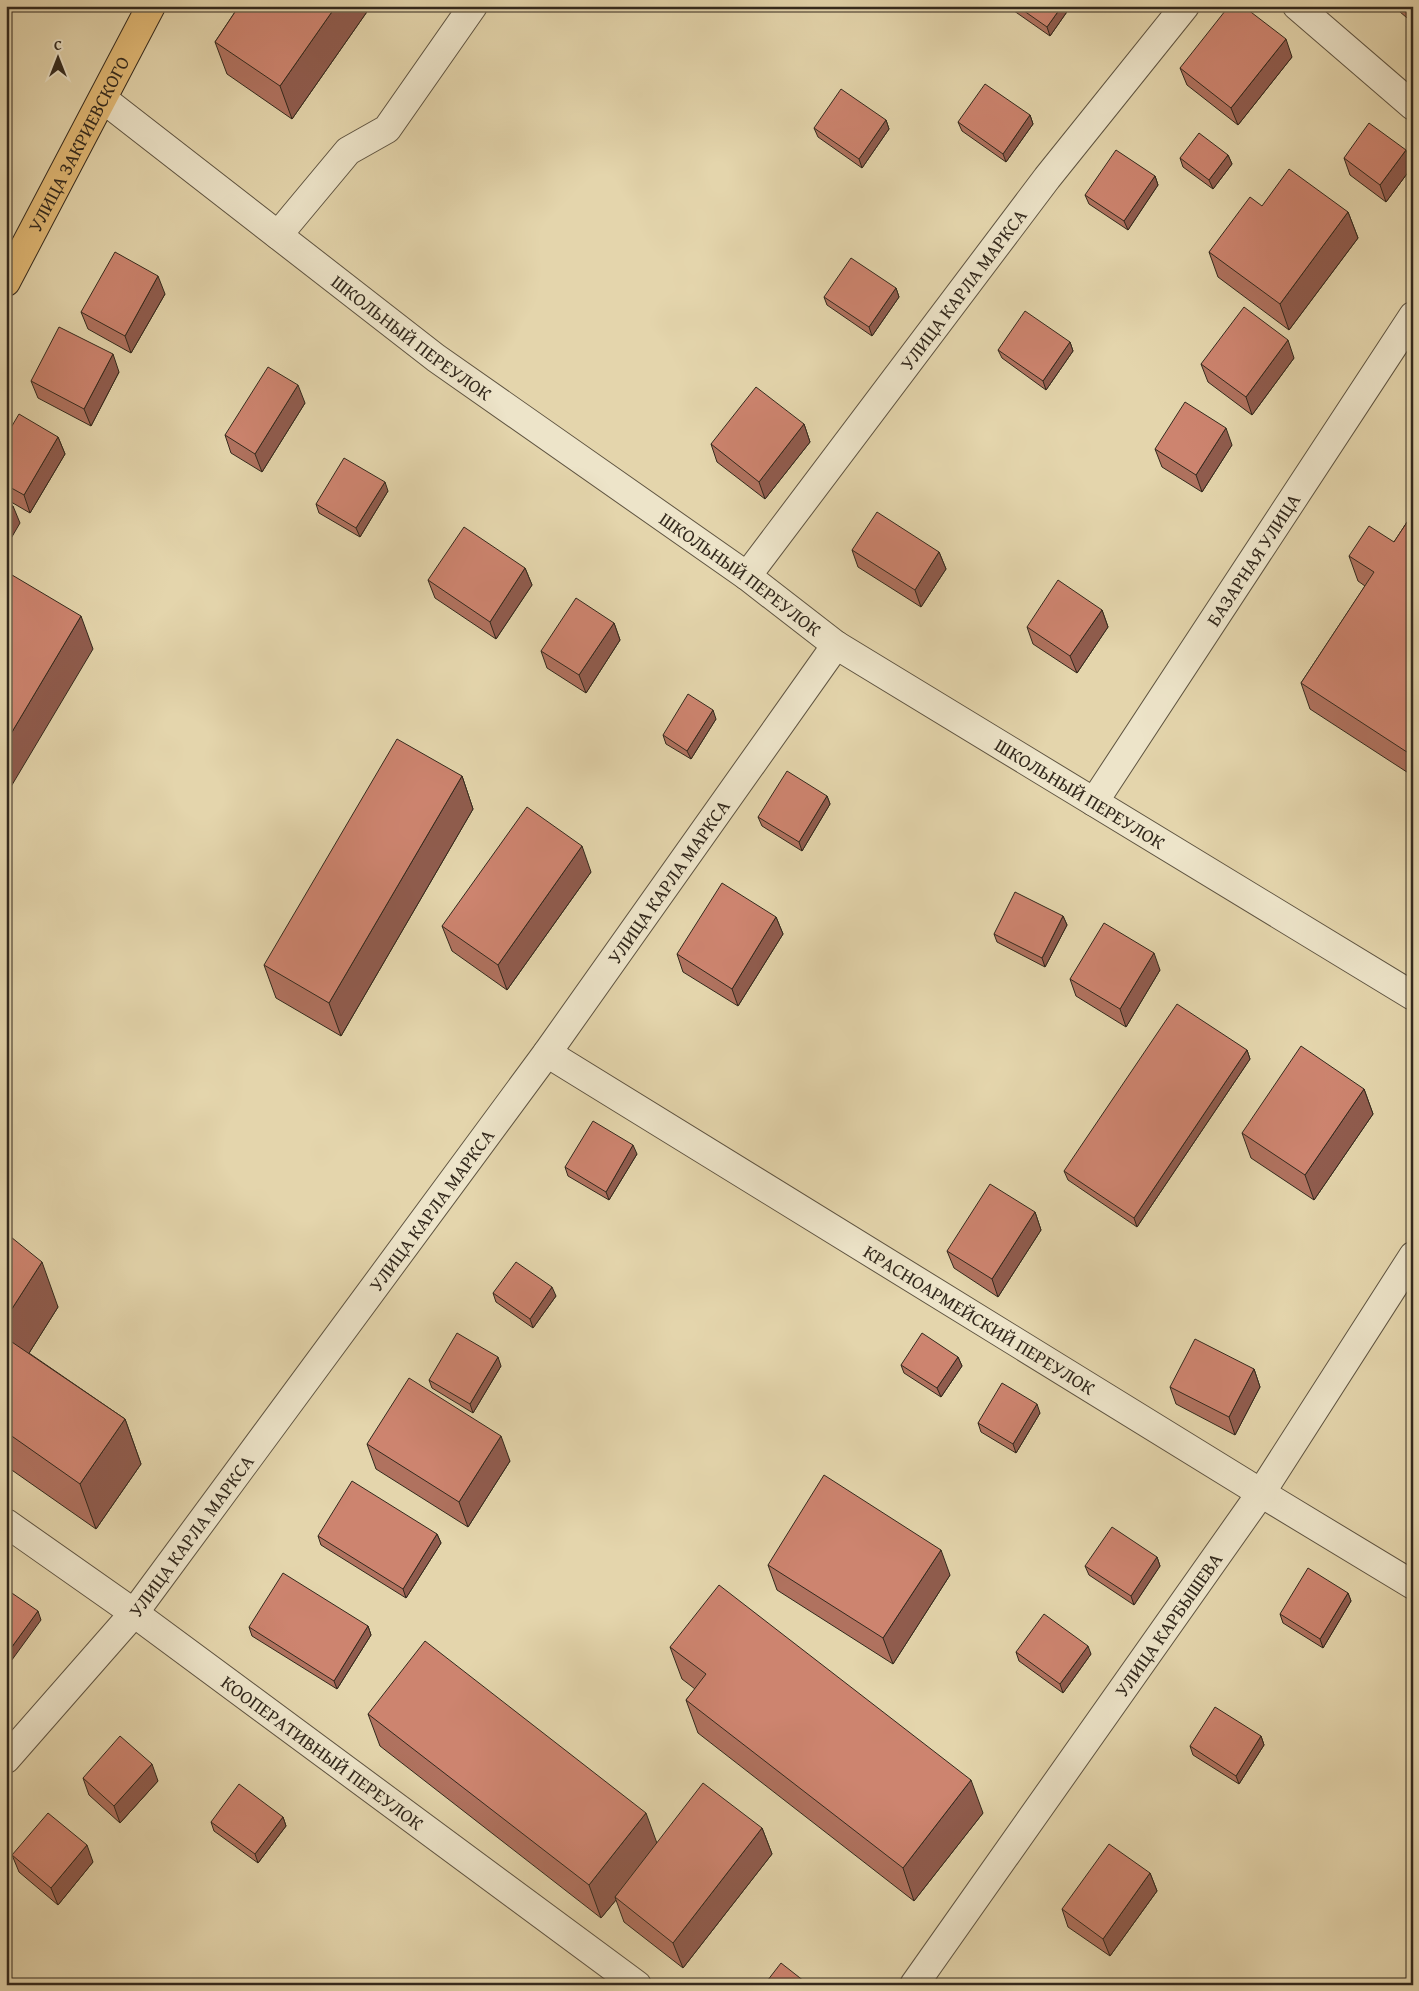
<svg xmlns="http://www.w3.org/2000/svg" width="1419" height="1991" font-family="'Gentium Book Plus',serif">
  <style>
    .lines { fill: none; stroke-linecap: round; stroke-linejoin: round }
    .minor-casing { stroke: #5f5441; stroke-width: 30 }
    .major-casing { stroke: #33291d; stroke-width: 30 }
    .minor { stroke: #ede4c9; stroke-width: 28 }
    .major { stroke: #e2ba76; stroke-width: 28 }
    .wall { fill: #b0725f; stroke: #33291d }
    .shaded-wall { fill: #905c4e; stroke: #33291d }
    .building { fill: #cd846f; stroke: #33291d }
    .labels { text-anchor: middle; stroke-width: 4; stroke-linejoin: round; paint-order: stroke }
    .street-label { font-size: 19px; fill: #33291d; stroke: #ede4c9 }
  </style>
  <rect width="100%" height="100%" fill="#e4d5ac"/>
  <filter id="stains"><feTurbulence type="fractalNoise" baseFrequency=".004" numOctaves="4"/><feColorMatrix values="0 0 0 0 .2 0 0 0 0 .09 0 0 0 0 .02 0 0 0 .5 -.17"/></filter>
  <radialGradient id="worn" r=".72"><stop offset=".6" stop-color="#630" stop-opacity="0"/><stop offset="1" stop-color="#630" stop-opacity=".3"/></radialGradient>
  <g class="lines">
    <defs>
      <g id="minor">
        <path d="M 1297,6 L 1413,106"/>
        <path id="s1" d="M 103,99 L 436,358 L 747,576 L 836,645 L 1413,996"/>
        <path d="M 278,235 L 348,151 L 387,129 L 473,6"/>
        <path id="s2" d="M 747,576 L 1047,178 L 1185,6"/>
        <path id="s3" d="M 1094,802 L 1413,316"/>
        <path id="s4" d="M 547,1053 L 1261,1493 L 1413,1585"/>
        <path id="s5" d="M 6,1523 L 134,1613 L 637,1985"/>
        <path id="s6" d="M 6,1759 L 134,1613 L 547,1053 L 836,645"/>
        <path id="s7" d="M 914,1985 L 1261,1493 L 1413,1256"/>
      </g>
      <g id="major">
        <path id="s8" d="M 6,282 L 151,6"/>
      </g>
    </defs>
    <!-- minor casing -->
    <use href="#minor" class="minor-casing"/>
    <!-- major casing -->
    <use href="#major" class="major-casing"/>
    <!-- minor -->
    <use href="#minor" class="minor"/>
    <!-- major -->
    <use href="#major" class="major"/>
  </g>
  <!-- wall -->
  <g class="wall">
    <path d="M 239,6 L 371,6 L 292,119 L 227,74 L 215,42 Z"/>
    <path d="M 1007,6 L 1071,6 L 1050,36 Z"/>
    <path d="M 1393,6 L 1413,6 L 1413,23 Z"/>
    <path d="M 1292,57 L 1238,125 L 1187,85 L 1180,68 Z"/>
    <path d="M 1030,115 L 1033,124 L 1006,162 L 962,131 L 958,122 Z"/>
    <path d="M 886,120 L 889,129 L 862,168 L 818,137 L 814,128 Z"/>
    <path d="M 1228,155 L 1232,164 L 1213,189 L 1183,167 L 1180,158 Z"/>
    <path d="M 1344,158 L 1412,167 L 1386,202 L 1350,175 Z"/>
    <path d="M 1155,176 L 1158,185 L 1128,230 L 1089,204 L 1085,195 Z"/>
    <path d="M 1262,206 L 1348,212 L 1358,238 L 1289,330 L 1218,277 L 1209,252 Z"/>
    <path d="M 896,288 L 899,297 L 872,336 L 827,305 L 824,297 Z"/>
    <path d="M 165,294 L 131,353 L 88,329 L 81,312 Z"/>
    <path d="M 1070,342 L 1073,351 L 1046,390 L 1002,358 L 998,350 Z"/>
    <path d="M 1294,358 L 1252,415 L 1208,382 L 1201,364 Z"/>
    <path d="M 119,372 L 91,426 L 38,398 L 31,381 Z"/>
    <path d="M 305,403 L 262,472 L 231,453 L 225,435 Z"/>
    <path d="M 804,424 L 810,442 L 765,499 L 717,462 L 711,444 Z"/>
    <path d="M 6,436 L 58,437 L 65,454 L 30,513 L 6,499 Z"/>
    <path d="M 1232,445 L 1202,492 L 1162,467 L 1155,449 Z"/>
    <path d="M 388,491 L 360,537 L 319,513 L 316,504 Z"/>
    <path d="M 1413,513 L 1413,776 L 1310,709 L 1301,683 L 1365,586 L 1358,581 L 1349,556 L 1394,542 Z"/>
    <path d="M 852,550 L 939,552 L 946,569 L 921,607 L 858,567 Z"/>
    <path d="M 525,568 L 532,585 L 496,639 L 435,598 L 428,580 Z"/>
    <path d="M 1102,610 L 1108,627 L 1077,673 L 1033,644 L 1027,627 Z"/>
    <path d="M 614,623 L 620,640 L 586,693 L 547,668 L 541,651 Z"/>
    <path d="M 716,719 L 691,759 L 666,744 L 663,735 Z"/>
    <path d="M 462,776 L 473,809 L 341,1036 L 276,998 L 264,965 Z"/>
    <path d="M 827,796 L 830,804 L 802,851 L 762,826 L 758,817 Z"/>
    <path d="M 591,872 L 507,990 L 452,951 L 442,926 Z"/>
    <path d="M 1063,916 L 1067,925 L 1045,967 L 997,942 L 994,934 Z"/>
    <path d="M 776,917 L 783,934 L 738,1006 L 683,972 L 677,954 Z"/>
    <path d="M 1160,970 L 1126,1027 L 1076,996 L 1070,979 Z"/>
    <path d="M 1247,1050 L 1250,1059 L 1137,1227 L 1068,1180 L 1064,1171 Z"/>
    <path d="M 1364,1089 L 1373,1114 L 1314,1200 L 1251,1158 L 1242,1133 Z"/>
    <path d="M 637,1154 L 609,1200 L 568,1176 L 565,1167 Z"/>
    <path d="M 1035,1212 L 1041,1230 L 998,1297 L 954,1268 L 947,1251 Z"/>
    <path d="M 6,1233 L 58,1307 L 29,1353 L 125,1419 L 141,1464 L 96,1529 L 6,1466 Z"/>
    <path d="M 493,1293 L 556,1296 L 533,1328 L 496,1302 Z"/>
    <path d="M 958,1357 L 962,1366 L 941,1397 L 904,1373 L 901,1365 Z"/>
    <path d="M 501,1366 L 473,1413 L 432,1388 L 429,1380 Z"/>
    <path d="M 1254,1369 L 1260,1387 L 1235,1435 L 1176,1404 L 1170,1387 Z"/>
    <path d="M 1040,1413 L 1016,1453 L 981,1432 L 978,1423 Z"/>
    <path d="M 367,1444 L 510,1461 L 468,1527 L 376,1469 Z"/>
    <path d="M 437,1534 L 441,1543 L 406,1598 L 321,1545 L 318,1536 Z"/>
    <path d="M 1157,1557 L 1160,1566 L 1134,1605 L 1089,1575 L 1085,1566 Z"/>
    <path d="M 768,1565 L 950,1575 L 893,1664 L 777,1590 Z"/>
    <path d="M 1348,1593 L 1351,1601 L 1323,1648 L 1283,1623 L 1280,1614 Z"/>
    <path d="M 368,1626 L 371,1635 L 337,1689 L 252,1636 L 249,1627 Z"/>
    <path d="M 670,1647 L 983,1813 L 914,1901 L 698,1733 L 686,1700 L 695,1689 L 682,1679 Z"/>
    <path d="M 1016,1652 L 1091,1654 L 1063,1693 L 1019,1661 Z"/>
    <path d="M 368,1714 L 657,1843 L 762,1828 L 772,1854 L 683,1968 L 624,1922 L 616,1900 L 601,1918 L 380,1746 Z"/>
    <path d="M 1261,1736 L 1264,1745 L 1239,1784 L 1193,1755 L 1190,1746 Z"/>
    <path d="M 83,1778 L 158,1781 L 120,1823 L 89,1795 Z"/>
    <path d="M 283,1817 L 286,1826 L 258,1863 L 214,1831 L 211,1822 Z"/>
    <path d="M 12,1855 L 93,1862 L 58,1905 L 19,1872 Z"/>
    <path d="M 1150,1873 L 1157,1891 L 1110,1956 L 1068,1927 L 1062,1909 Z"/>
  </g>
  <!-- shaded-wall -->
  <g class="shaded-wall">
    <path d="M 336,6 L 371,6 L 292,119 L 280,86 Z"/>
    <path d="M 1062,6 L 1071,6 L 1050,36 L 1047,27 Z"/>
    <path d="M 1286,39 L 1292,57 L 1238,125 L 1231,108 Z"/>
    <path d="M 1030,115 L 1033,124 L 1006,162 L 1003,154 Z"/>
    <path d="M 886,120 L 889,129 L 862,168 L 859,159 Z"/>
    <path d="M 1406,150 L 1412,167 L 1386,202 L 1380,185 Z"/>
    <path d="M 1228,155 L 1232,164 L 1213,189 L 1209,180 Z"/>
    <path d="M 1155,176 L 1158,185 L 1128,230 L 1124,221 Z"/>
    <path d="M 1348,212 L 1358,238 L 1289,330 L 1280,304 Z"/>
    <path d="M 158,276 L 165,294 L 131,353 L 125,336 Z"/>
    <path d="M 896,288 L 899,297 L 872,336 L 869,327 Z"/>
    <path d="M 1288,340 L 1294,358 L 1252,415 L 1246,397 Z"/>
    <path d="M 1070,342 L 1073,351 L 1046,390 L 1043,381 Z"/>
    <path d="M 113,354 L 119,372 L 91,426 L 84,409 Z"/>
    <path d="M 298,385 L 305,403 L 262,472 L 255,454 Z"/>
    <path d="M 804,424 L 810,442 L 765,499 L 759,482 Z"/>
    <path d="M 1226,428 L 1232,445 L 1202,492 L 1196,475 Z"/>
    <path d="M 58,437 L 65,454 L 30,513 L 24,495 Z"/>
    <path d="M 385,482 L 388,491 L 360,537 L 356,528 Z"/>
    <path d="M 13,506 L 20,523 L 6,547 L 6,518 Z"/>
    <path d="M 939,552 L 946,569 L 921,607 L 915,590 Z"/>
    <path d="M 525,568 L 532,585 L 496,639 L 490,622 Z"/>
    <path d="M 1102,610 L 1108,627 L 1077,673 L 1070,656 Z"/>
    <path d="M 81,616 L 93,649 L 6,795 L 6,742 Z"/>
    <path d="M 614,623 L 620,640 L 586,693 L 579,675 Z"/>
    <path d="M 713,710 L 716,719 L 691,759 L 687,751 Z"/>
    <path d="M 462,776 L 473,809 L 341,1036 L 329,1003 Z"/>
    <path d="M 827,796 L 830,804 L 802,851 L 799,842 Z"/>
    <path d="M 582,846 L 591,872 L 507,990 L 498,965 Z"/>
    <path d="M 1063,916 L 1067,925 L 1045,967 L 1042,958 Z"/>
    <path d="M 776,917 L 783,934 L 738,1006 L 732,989 Z"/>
    <path d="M 1154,953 L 1160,970 L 1126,1027 L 1120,1009 Z"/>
    <path d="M 1247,1050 L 1250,1059 L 1137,1227 L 1134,1218 Z"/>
    <path d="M 1364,1089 L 1373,1114 L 1314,1200 L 1305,1175 Z"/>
    <path d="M 633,1145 L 637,1154 L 609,1200 L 606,1192 Z"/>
    <path d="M 1035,1212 L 1041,1230 L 998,1297 L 992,1279 Z"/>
    <path d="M 42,1262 L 58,1307 L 14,1377 L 6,1356 L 6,1318 Z"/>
    <path d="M 552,1287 L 556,1296 L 533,1328 L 530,1319 Z"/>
    <path d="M 498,1357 L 501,1366 L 473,1413 L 470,1404 Z"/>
    <path d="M 958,1357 L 962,1366 L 941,1397 L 937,1388 Z"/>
    <path d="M 1254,1369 L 1260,1387 L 1235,1435 L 1229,1417 Z"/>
    <path d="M 1037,1404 L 1040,1413 L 1016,1453 L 1013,1444 Z"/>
    <path d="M 125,1419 L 141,1464 L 96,1529 L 80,1484 Z"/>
    <path d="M 501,1436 L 510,1461 L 468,1527 L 459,1502 Z"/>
    <path d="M 437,1534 L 441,1543 L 406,1598 L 403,1589 Z"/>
    <path d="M 941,1550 L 950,1575 L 893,1664 L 883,1638 Z"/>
    <path d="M 1157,1557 L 1160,1566 L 1134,1605 L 1131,1596 Z"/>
    <path d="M 1348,1593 L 1351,1601 L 1323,1648 L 1320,1639 Z"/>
    <path d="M 38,1611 L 41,1620 L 6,1668 L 6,1655 Z"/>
    <path d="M 368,1626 L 371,1635 L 337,1689 L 334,1681 Z"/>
    <path d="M 1088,1646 L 1091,1654 L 1063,1693 L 1060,1684 Z"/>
    <path d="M 1261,1736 L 1264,1745 L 1239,1784 L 1236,1776 Z"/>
    <path d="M 152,1764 L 158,1781 L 120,1823 L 114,1806 Z"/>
    <path d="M 971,1780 L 983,1813 L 914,1901 L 903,1868 Z"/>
    <path d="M 646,1813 L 658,1846 L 615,1897 L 616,1900 L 601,1918 L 589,1885 Z"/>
    <path d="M 283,1817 L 286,1826 L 258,1863 L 255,1854 Z"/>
    <path d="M 762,1828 L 772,1854 L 683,1968 L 673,1943 Z"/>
    <path d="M 87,1845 L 93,1862 L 58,1905 L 51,1888 Z"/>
    <path d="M 1150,1873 L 1157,1891 L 1110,1956 L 1103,1939 Z"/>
  </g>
  <!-- building -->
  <g class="building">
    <path d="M 239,6 L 336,6 L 280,86 L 215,42 Z"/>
    <path d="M 1017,6 L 1062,6 L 1047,27 Z"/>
    <path d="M 1229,6 L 1243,6 L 1286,39 L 1231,108 L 1180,68 Z"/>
    <path d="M 985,84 L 1030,115 L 1003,154 L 958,122 Z"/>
    <path d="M 841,89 L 886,120 L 859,159 L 814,128 Z"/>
    <path d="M 1369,123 L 1406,150 L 1380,185 L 1344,158 Z"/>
    <path d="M 1199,133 L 1228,155 L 1209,180 L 1180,158 Z"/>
    <path d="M 1116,150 L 1155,176 L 1124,221 L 1085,195 Z"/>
    <path d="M 1289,169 L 1348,212 L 1280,304 L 1209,252 L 1250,197 L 1262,206 Z"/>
    <path d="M 115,252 L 158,276 L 125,336 L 81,312 Z"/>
    <path d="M 851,258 L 896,288 L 869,327 L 824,297 Z"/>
    <path d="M 1244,307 L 1288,340 L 1246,397 L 1201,364 Z"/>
    <path d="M 1025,311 L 1070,342 L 1043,381 L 998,350 Z"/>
    <path d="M 59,327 L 113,354 L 84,409 L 31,381 Z"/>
    <path d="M 268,367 L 298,385 L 255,454 L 225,435 Z"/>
    <path d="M 756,387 L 804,424 L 759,482 L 711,444 Z"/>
    <path d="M 1185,402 L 1226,428 L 1196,475 L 1155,449 Z"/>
    <path d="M 19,414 L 58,437 L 24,495 L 6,485 L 6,436 Z"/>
    <path d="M 344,458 L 385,482 L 356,528 L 316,504 Z"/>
    <path d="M 6,502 L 13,506 L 6,518 Z"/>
    <path d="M 877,512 L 939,552 L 915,590 L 852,550 Z"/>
    <path d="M 1413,513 L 1413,756 L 1301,683 L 1374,572 L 1349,556 L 1369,526 L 1394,542 Z"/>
    <path d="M 464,527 L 525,568 L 490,622 L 428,580 Z"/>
    <path d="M 7,572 L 81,616 L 6,742 L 6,574 Z"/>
    <path d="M 1058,580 L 1102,610 L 1070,656 L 1027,627 Z"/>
    <path d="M 576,598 L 614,623 L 579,675 L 541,651 Z"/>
    <path d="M 688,694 L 713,710 L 687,751 L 663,735 Z"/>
    <path d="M 397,739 L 462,776 L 329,1003 L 264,965 Z"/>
    <path d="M 787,771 L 827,796 L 799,842 L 758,817 Z"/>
    <path d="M 527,807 L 582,846 L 498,965 L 442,926 Z"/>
    <path d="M 722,883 L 776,917 L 732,989 L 677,954 Z"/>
    <path d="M 1015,892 L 1063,916 L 1042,958 L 994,934 Z"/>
    <path d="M 1104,923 L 1154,953 L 1120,1009 L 1070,979 Z"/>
    <path d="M 1177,1004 L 1247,1050 L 1134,1218 L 1064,1171 Z"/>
    <path d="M 1301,1046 L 1364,1089 L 1305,1175 L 1242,1133 Z"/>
    <path d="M 593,1121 L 633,1145 L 606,1192 L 565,1167 Z"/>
    <path d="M 990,1184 L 1035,1212 L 992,1279 L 947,1251 Z"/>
    <path d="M 6,1233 L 42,1262 L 6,1318 Z"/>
    <path d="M 516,1262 L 552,1287 L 530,1319 L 493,1293 Z"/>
    <path d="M 457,1333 L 498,1357 L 470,1404 L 429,1380 Z"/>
    <path d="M 922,1333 L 958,1357 L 937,1388 L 901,1365 Z"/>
    <path d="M 6,1338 L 125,1419 L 80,1484 L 6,1432 Z"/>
    <path d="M 1195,1339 L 1254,1369 L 1229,1417 L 1170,1387 Z"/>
    <path d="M 409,1378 L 501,1436 L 459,1502 L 367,1444 Z"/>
    <path d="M 1002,1383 L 1037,1404 L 1013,1444 L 978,1423 Z"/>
    <path d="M 824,1475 L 941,1550 L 883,1638 L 768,1565 Z"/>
    <path d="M 352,1481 L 437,1534 L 403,1589 L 318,1536 Z"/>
    <path d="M 1112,1527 L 1157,1557 L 1131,1596 L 1085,1566 Z"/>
    <path d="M 1308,1568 L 1348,1593 L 1320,1639 L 1280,1614 Z"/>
    <path d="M 283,1573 L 368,1626 L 334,1681 L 249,1627 Z"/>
    <path d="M 719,1585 L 971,1780 L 903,1868 L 686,1700 L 706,1674 L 670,1647 Z"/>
    <path d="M 6,1589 L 38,1611 L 6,1655 Z"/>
    <path d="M 1044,1614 L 1088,1646 L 1060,1684 L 1016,1652 Z"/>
    <path d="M 425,1641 L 646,1813 L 589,1885 L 368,1714 Z"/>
    <path d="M 1215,1707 L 1261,1736 L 1236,1776 L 1190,1746 Z"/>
    <path d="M 120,1736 L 152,1764 L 114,1806 L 83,1778 Z"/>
    <path d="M 703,1783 L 762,1828 L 673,1943 L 615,1897 Z"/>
    <path d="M 239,1784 L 283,1817 L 255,1854 L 211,1822 Z"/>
    <path d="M 48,1813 L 87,1845 L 51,1888 L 12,1855 Z"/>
    <path d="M 1109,1844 L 1150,1873 L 1103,1939 L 1062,1909 Z"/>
    <path d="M 781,1963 L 809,1985 L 764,1985 Z"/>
  </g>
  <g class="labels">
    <!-- street labels -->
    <g class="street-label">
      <text dy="7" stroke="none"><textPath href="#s8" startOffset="156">УЛИЦА ЗАКРИЕВСКОГО</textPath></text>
      <text dy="7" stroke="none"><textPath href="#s2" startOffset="359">УЛИЦА КАРЛА МАРКСА</textPath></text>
      <text dy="7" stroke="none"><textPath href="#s1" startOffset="390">ШКОЛЬНЫЙ ПЕРЕУЛОК</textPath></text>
      <text dy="7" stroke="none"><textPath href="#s3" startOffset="290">БАЗАРНАЯ УЛИЦА</textPath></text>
      <text dy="7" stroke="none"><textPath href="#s1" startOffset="795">ШКОЛЬНЫЙ ПЕРЕУЛОК</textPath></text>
      <text dy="7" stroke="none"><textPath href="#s1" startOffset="1200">ШКОЛЬНЫЙ ПЕРЕУЛОК</textPath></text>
      <text dy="7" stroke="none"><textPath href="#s6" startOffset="1100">УЛИЦА КАРЛА МАРКСА</textPath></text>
      <text dy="7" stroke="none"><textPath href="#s6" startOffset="695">УЛИЦА КАРЛА МАРКСА</textPath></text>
      <text dy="7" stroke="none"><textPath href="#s4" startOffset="508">КРАСНОАРМЕЙСКИЙ ПЕРЕУЛОК</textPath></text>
      <text dy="7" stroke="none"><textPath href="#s6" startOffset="290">УЛИЦА КАРЛА МАРКСА</textPath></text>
      <text dy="7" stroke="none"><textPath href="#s7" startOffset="441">УЛИЦА КАРБЫШЕВА</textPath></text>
      <text dy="7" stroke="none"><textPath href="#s5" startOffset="391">КООПЕРАТИВНЫЙ ПЕРЕУЛОК</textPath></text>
    </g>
  </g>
  <!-- margin -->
  <rect width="1419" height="1991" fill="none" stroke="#e4d5ac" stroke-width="25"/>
  <rect x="8" y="8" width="1404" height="1976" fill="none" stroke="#33291d" stroke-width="2.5"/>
  <rect x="12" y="12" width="1394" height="1966" fill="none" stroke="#33291d"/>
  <!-- north arrow -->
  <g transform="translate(58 58)" stroke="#ede4c9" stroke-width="4" paint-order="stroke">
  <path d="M0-4L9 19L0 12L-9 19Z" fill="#33291d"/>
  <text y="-8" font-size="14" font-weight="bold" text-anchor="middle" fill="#33291d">С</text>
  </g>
  <rect width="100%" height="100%" filter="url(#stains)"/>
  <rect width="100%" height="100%" fill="url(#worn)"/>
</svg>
